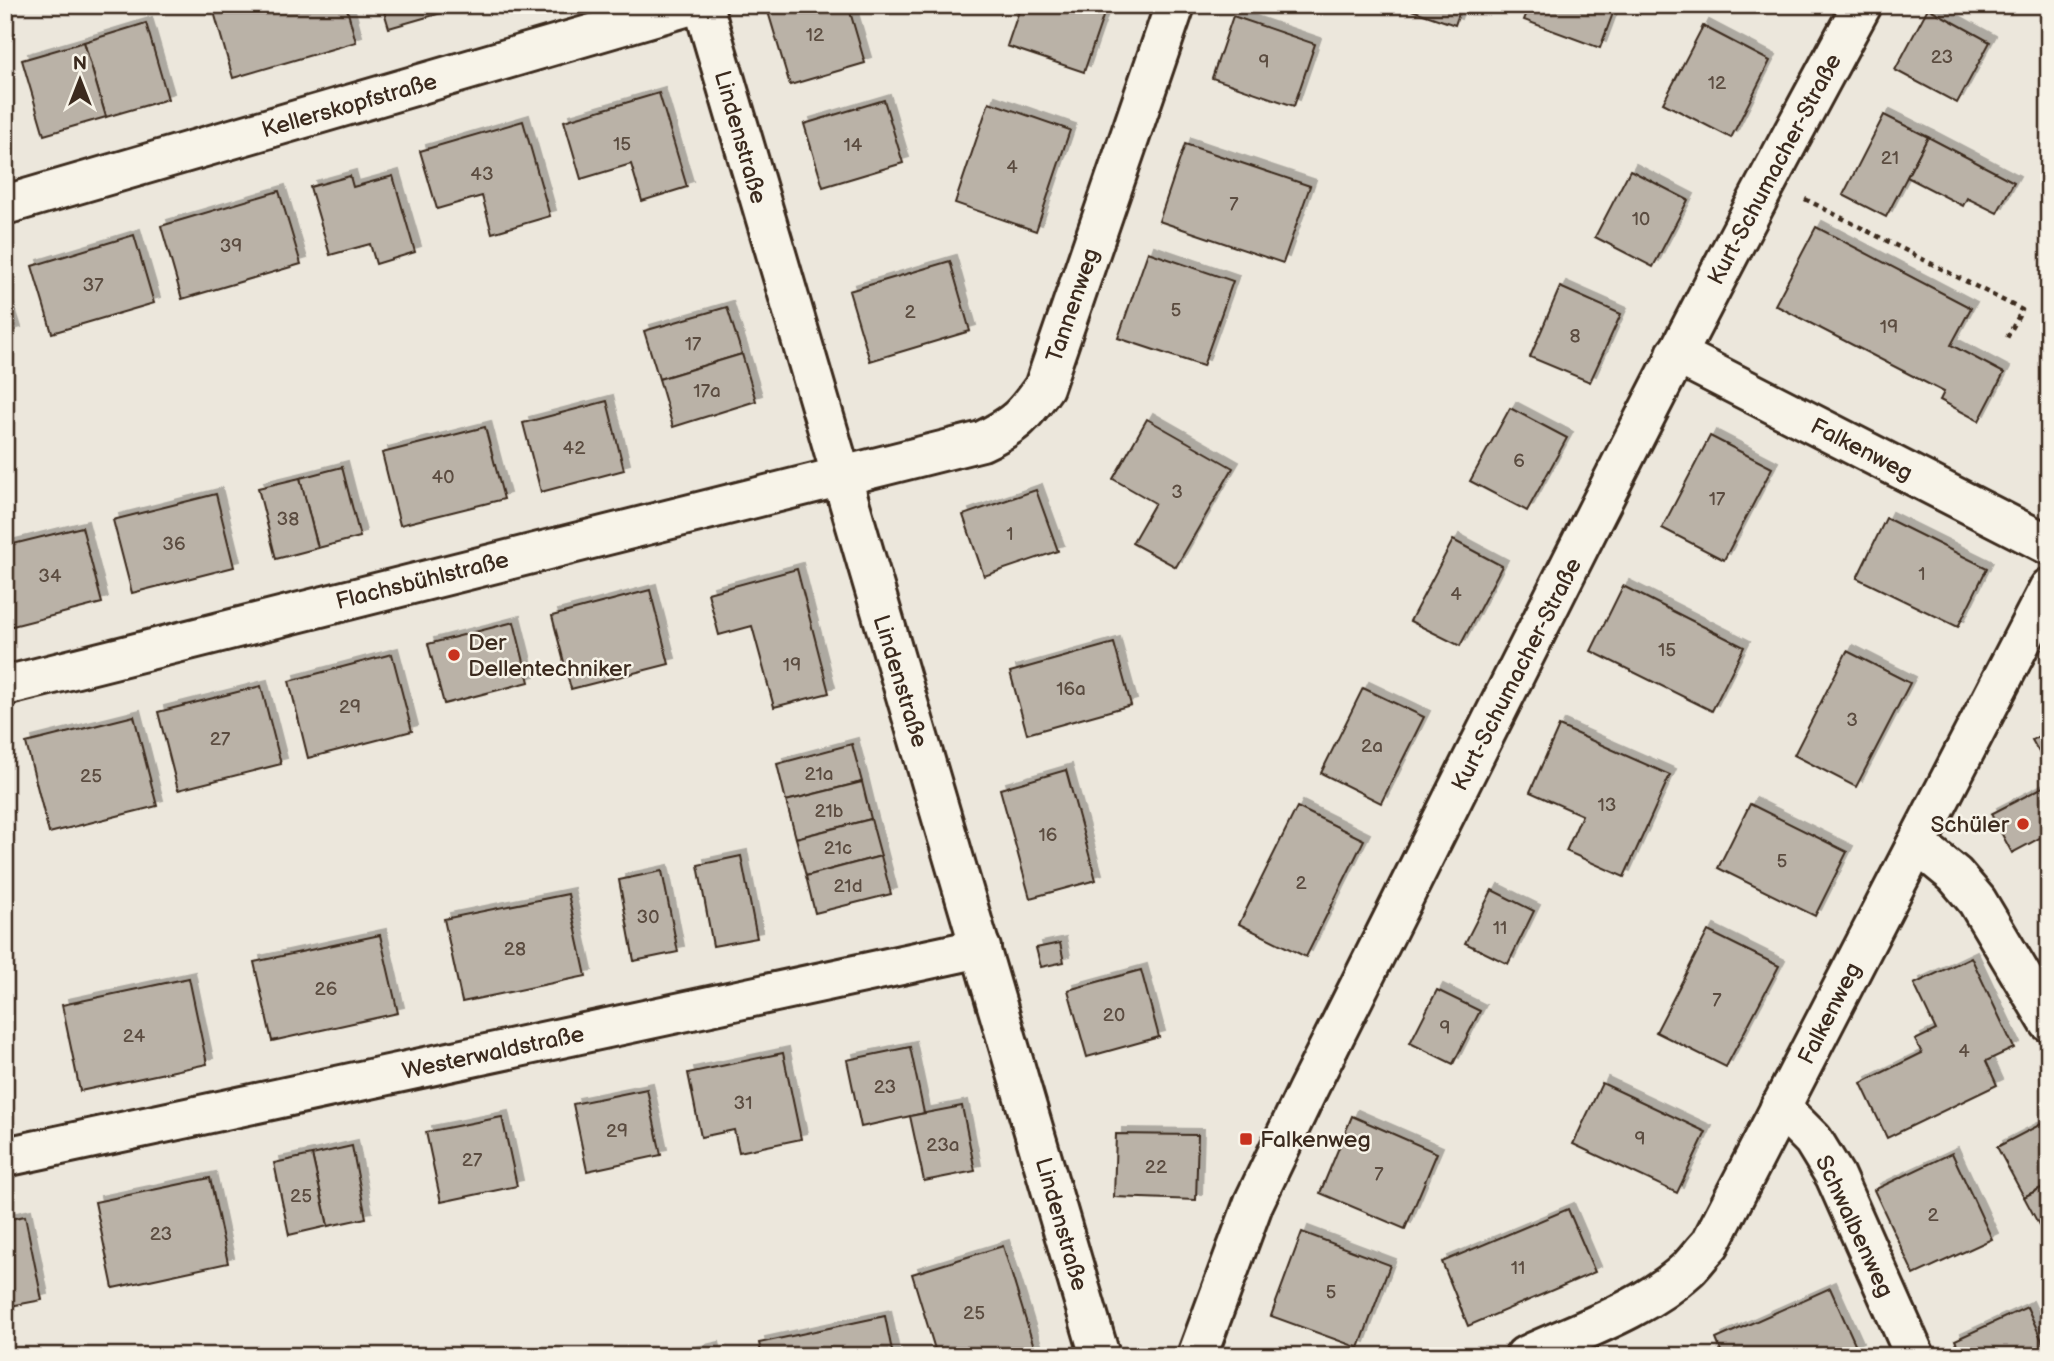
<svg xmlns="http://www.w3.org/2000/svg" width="2054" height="1361" font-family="'Balsamiq Sans',sans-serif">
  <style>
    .building { fill: #bab2a7; stroke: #3b2a1e; stroke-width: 2; filter: url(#shadow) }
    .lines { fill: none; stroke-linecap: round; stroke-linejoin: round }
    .minor-casing { stroke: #3b2a1e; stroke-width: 44 }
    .path { stroke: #3b2a1e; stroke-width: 4.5; stroke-dasharray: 5 5; stroke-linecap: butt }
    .minor { stroke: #f7f3e8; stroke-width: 38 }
    .poi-dot { fill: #c8321e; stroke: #f7f3e8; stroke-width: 2.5 }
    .labels { text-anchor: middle; stroke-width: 5; stroke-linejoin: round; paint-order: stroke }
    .number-label { font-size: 19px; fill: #5b4c40 }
    .street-label { font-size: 23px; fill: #3b2a1e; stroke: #f7f3e8 }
    .poi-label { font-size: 23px; fill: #3b2a1e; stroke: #f7f3e8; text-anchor: start }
  </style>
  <defs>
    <filter id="shadow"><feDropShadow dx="6" dy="-6" stdDeviation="0" flood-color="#0004"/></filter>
  </defs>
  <rect width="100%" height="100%" fill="#ece7dc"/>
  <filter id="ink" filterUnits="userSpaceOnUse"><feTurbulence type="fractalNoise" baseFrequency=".0143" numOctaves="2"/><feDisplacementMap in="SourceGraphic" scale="14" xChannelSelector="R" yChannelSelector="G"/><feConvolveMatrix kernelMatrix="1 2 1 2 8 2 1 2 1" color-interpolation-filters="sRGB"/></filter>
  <g filter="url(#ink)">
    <!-- building -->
    <g class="building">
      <path d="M 212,5 L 346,5 L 356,42 L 233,78 Z"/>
      <path d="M 382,5 L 469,5 L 389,28 Z"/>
      <path d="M 766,5 L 848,5 L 865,63 L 790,85 Z"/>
      <path d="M 1021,5 L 1107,5 L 1084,72 L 1007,46 Z"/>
      <path d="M 1397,5 L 1462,5 L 1455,25 Z"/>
      <path d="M 1530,5 L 1616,5 L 1600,48 L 1524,20 Z"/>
      <path d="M 1928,8 L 1990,42 L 1957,103 L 1895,70 Z"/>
      <path d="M 1233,16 L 1315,44 L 1294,106 L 1212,78 Z"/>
      <path d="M 146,23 L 168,99 L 106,117 L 84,42 Z"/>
      <path d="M 1703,26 L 1770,61 L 1731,138 L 1663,103 Z"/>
      <path d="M 84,42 L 106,117 L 44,135 L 22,60 Z"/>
      <path d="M 659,93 L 687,187 L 642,201 L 631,164 L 581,179 L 564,121 Z"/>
      <path d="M 884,100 L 903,163 L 823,187 L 804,124 Z"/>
      <path d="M 989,102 L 1070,130 L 1036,231 L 955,203 Z"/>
      <path d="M 1884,115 L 1928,137 L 1886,217 L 1843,195 Z"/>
      <path d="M 523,121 L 550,216 L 492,233 L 482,196 L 437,209 L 420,151 Z"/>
      <path d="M 1928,137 L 2014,182 L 1997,213 L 1967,198 L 1963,206 L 1907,177 Z"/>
      <path d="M 1185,144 L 1310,186 L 1283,263 L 1159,221 Z"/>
      <path d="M 1630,170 L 1688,200 L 1653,267 L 1595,237 Z"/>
      <path d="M 350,176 L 353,187 L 393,176 L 415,252 L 376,264 L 370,244 L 330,255 L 310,187 Z"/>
      <path d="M 279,191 L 301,264 L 182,299 L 161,226 Z"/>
      <path d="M 1816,227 L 1971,308 L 1951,345 L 2004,373 L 1979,421 L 1940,400 L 1944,392 L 1775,305 Z"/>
      <path d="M 134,235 L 154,303 L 52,333 L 32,266 Z"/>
      <path d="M 1148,252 L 1233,281 L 1203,366 L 1118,338 Z"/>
      <path d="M 950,261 L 970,331 L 870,361 L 849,291 Z"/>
      <path d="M 1560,287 L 1621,314 L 1590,382 L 1530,357 Z"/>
      <path d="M 5,301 L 15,333 L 5,336 Z"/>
      <path d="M 727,307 L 742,354 L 659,379 L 644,331 Z"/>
      <path d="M 742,354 L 756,401 L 673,427 L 659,379 Z"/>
      <path d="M 607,401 L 624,470 L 541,492 L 523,423 Z"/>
      <path d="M 1510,408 L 1567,438 L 1527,511 L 1470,481 Z"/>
      <path d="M 1147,419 L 1233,468 L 1176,567 L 1132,543 L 1155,503 L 1113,479 Z"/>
      <path d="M 485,427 L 504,499 L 400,525 L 382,453 Z"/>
      <path d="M 1710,436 L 1772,468 L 1724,560 L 1662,528 Z"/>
      <path d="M 342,467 L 360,537 L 318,548 L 300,478 Z"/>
      <path d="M 300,478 L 318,548 L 276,559 L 258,488 Z"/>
      <path d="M 1036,490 L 1058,551 L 984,576 L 963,515 Z"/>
      <path d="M 216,494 L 234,567 L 132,593 L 113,520 Z"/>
      <path d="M 1886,518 L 1987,568 L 1958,627 L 1857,578 Z"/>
      <path d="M 82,527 L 102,603 L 5,628 L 5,546 Z"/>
      <path d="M 1453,540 L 1502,566 L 1460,646 L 1410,621 Z"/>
      <path d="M 797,569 L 829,693 L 774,707 L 752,626 L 719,635 L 708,593 Z"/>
      <path d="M 1623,586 L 1744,647 L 1712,711 L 1591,651 Z"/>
      <path d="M 650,590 L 669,664 L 571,689 L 552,616 Z"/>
      <path d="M 514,622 L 529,682 L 444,704 L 428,644 Z"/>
      <path d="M 1114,643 L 1131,705 L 1027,734 L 1010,672 Z"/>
      <path d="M 1847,651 L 1910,683 L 1856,787 L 1794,755 Z"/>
      <path d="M 392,654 L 412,731 L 308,758 L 289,681 Z"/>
      <path d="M 261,686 L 281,764 L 178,790 L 158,712 Z"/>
      <path d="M 1363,688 L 1424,717 L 1381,803 L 1321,773 Z"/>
      <path d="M 134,716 L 157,806 L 49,833 L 26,743 Z"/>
      <path d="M 1559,726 L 1670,775 L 1624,877 L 1566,851 L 1582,815 L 1530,792 Z"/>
      <path d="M 2049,731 L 2049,770 L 2032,740 Z"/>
      <path d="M 852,744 L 862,782 L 786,801 L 777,764 Z"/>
      <path d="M 1066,770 L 1096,880 L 1030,898 L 1000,789 Z"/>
      <path d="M 862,782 L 871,819 L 796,838 L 786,801 Z"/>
      <path d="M 2049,784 L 2049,833 L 2012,853 L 1991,814 Z"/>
      <path d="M 1750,804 L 1847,852 L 1815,916 L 1718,868 Z"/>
      <path d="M 1297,807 L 1364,840 L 1306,957 L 1239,924 Z"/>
      <path d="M 871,819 L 881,856 L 806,876 L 796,838 Z"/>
      <path d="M 741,856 L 757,938 L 713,946 L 698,865 Z"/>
      <path d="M 881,856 L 891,894 L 815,913 L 806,876 Z"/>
      <path d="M 662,871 L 678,952 L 634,961 L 619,880 Z"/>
      <path d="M 1492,890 L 1534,911 L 1508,964 L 1465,943 Z"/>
      <path d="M 568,894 L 586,976 L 462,1002 L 444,919 Z"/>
      <path d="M 1708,931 L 1779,966 L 1726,1067 L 1656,1032 Z"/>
      <path d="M 380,935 L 398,1013 L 272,1041 L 254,962 Z"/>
      <path d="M 1060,943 L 1064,962 L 1041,967 L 1036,948 Z"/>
      <path d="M 1971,957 L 2014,1048 L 1986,1061 L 1997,1085 L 1887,1138 L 1861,1083 L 1922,1053 L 1915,1040 L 1936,1030 L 1914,984 Z"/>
      <path d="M 1141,970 L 1159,1037 L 1087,1057 L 1068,990 Z"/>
      <path d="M 189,978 L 207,1064 L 80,1091 L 62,1005 Z"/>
      <path d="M 1437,990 L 1480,1011 L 1453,1064 L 1410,1043 Z"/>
      <path d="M 910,1047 L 924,1113 L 861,1127 L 847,1060 Z"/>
      <path d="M 783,1053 L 801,1139 L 739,1152 L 734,1130 L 701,1137 L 688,1073 Z"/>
      <path d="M 1602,1083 L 1706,1132 L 1677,1193 L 1573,1144 Z"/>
      <path d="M 647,1089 L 661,1155 L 587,1171 L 573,1104 Z"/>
      <path d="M 962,1106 L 975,1171 L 924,1181 L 910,1116 Z"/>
      <path d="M 1352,1116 L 1437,1153 L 1405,1229 L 1320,1193 Z"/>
      <path d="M 502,1117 L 517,1186 L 441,1202 L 426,1132 Z"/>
      <path d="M 2049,1120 L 2049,1184 L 2024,1197 L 1997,1147 Z"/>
      <path d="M 1116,1134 L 1198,1135 L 1196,1200 L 1114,1197 Z"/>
      <path d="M 352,1146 L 366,1218 L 328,1226 L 312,1155 Z"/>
      <path d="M 1952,1153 L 1992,1239 L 1914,1275 L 1874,1190 Z"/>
      <path d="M 312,1155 L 328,1226 L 289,1235 L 274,1163 Z"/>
      <path d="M 210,1178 L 228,1263 L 113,1288 L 95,1202 Z"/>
      <path d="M 2049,1184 L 2049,1220 L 2039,1225 L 2024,1197 Z"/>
      <path d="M 1568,1209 L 1595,1272 L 1468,1326 L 1442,1262 Z"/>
      <path d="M 25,1216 L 42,1300 L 5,1307 L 5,1220 Z"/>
      <path d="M 1302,1232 L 1390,1265 L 1359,1348 L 1271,1316 Z"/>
      <path d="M 1003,1246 L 1035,1350 L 1016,1356 L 937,1356 L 912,1274 Z"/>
      <path d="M 1830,1288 L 1857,1348 L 1839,1356 L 1723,1356 L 1716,1339 Z"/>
      <path d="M 2027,1307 L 2049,1356 L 1962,1356 L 1955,1340 Z"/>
      <path d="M 885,1316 L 893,1356 L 762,1356 L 759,1343 Z"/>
      <path d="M 713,1348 L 715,1356 L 677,1356 Z"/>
    </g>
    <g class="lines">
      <defs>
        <g id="minor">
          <path d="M 703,5 L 1100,1356"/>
          <path d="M 5,205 L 692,5"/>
          <path d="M 1676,354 L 2049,545"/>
          <path d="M 5,686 L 982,441 C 1015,425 1023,417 1044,387 L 1175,5"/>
          <path d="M 1915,847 L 1933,857 L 1955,875 L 1977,901 L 2049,1022"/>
          <path d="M 1780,1107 L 1813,1140 L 1835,1176 L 1915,1356"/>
          <path d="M 5,1157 L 981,948"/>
          <path d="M 1197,1356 L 1254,1202 L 1307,1091 C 1489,728 1667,362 1862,5"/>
          <path d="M 1525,1356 C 1579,1331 1644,1310 1688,1269 C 1696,1261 1702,1252 1710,1244 L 2049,588"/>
        </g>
      </defs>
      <!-- minor casing -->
      <use href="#minor" class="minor-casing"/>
      <!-- path -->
      <path class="path" d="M 1805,199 L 2022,310 L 2007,338"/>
      <!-- minor -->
      <use href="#minor" class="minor"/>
    </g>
  </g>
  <!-- markers -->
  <g class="poi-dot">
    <circle cx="454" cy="655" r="7"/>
    <circle cx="2023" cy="824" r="7"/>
    <rect x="1239" y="1132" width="14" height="14" rx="3.5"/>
  </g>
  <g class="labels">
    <!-- number labels -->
    <g class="number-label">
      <text x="815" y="41">12</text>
      <text x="1942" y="63">23</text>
      <text x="1264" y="68">9</text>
      <text x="1717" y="89">12</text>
      <text x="622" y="150">15</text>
      <text x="853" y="151">14</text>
      <text x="1890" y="164">21</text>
      <text x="1012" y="173">4</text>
      <text x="482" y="180">43</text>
      <text x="1234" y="210">7</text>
      <text x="1641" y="225">10</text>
      <text x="231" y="252">39</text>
      <text x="93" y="291">37</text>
      <text x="1176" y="316">5</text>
      <text x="910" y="318">2</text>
      <text x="1889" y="333">19</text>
      <text x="1575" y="342">8</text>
      <text x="693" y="350">17</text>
      <text x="707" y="397">17a</text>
      <text x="574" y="454">42</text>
      <text x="1519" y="467">6</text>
      <text x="443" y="483">40</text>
      <text x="1177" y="498">3</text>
      <text x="1717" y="505">17</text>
      <text x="288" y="525">38</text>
      <text x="1010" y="540">1</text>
      <text x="174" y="550">36</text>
      <text x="1922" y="580">1</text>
      <text x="50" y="582">34</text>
      <text x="1456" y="600">4</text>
      <text x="1667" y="656">15</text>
      <text x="792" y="671">19</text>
      <text x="1071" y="695">16a</text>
      <text x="350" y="713">29</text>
      <text x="1852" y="726">3</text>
      <text x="220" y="745">27</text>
      <text x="1372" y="752">2a</text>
      <text x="819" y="780">21a</text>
      <text x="91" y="782">25</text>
      <text x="1607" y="811">13</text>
      <text x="829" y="817">21b</text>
      <text x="1048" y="841">16</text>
      <text x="838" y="854">21c</text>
      <text x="1782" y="867">5</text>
      <text x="1301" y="889">2</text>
      <text x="848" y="892">21d</text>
      <text x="648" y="923">30</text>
      <text x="1500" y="934">11</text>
      <text x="515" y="955">28</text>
      <text x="326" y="995">26</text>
      <text x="1717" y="1006">7</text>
      <text x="1114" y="1021">20</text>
      <text x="1445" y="1034">9</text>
      <text x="134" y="1042">24</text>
      <text x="1964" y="1057">4</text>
      <text x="885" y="1093">23</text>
      <text x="743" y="1109">31</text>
      <text x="617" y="1137">29</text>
      <text x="1640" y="1145">9</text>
      <text x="943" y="1151">23a</text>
      <text x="472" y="1166">27</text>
      <text x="1156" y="1173">22</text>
      <text x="1379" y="1180">7</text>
      <text x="301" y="1202">25</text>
      <text x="1933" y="1221">2</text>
      <text x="161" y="1240">23</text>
      <text x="1518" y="1274">11</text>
      <text x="1331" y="1298">5</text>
      <text x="974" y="1319">25</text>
    </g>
    <!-- street labels -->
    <g class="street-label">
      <text transform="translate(349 105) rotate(-16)" y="8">Kellerskopfstraße</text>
      <text transform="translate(741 137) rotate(74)" y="8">Lindenstraße</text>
      <text transform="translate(1774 169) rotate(-62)" y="8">Kurt-Schumacher-Straße</text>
      <text transform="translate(1072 305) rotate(-71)" y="8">Tannenweg</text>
      <text transform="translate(1862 449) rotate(27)" y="8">Falkenweg</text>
      <text transform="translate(422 580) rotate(-14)" y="8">Flachsbühlstraße</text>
      <text transform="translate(1516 674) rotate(-63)" y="8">Kurt-Schumacher-Straße</text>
      <text transform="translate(901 681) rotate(73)" y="8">Lindenstraße</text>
      <text transform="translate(1829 1013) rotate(-63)" y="8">Falkenweg</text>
      <text transform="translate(493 1052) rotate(-12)" y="8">Westerwaldstraße</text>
      <text transform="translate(1062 1224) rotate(74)" y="8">Lindenstraße</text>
      <text transform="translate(1855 1226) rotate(65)" y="8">Schwalbenweg</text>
    </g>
    <!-- poi labels -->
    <g class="poi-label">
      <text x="468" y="650">Der<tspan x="468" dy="26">Dellentechniker</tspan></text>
      <text x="2009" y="832" text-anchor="end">Schüler</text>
      <text x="1260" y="1147">Falkenweg</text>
    </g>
  </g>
  <!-- margin -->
  <rect width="2054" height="1361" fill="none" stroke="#f7f3e8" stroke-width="28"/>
  <rect x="14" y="14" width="2026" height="1333" fill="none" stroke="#3b2a1e" stroke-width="2.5" filter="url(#ink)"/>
  <!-- north arrow -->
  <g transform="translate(80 80)" stroke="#f7f3e8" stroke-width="5" paint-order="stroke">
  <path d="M0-5L12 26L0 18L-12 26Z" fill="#3b2a1e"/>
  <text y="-10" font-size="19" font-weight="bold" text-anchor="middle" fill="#3b2a1e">N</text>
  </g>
</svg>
